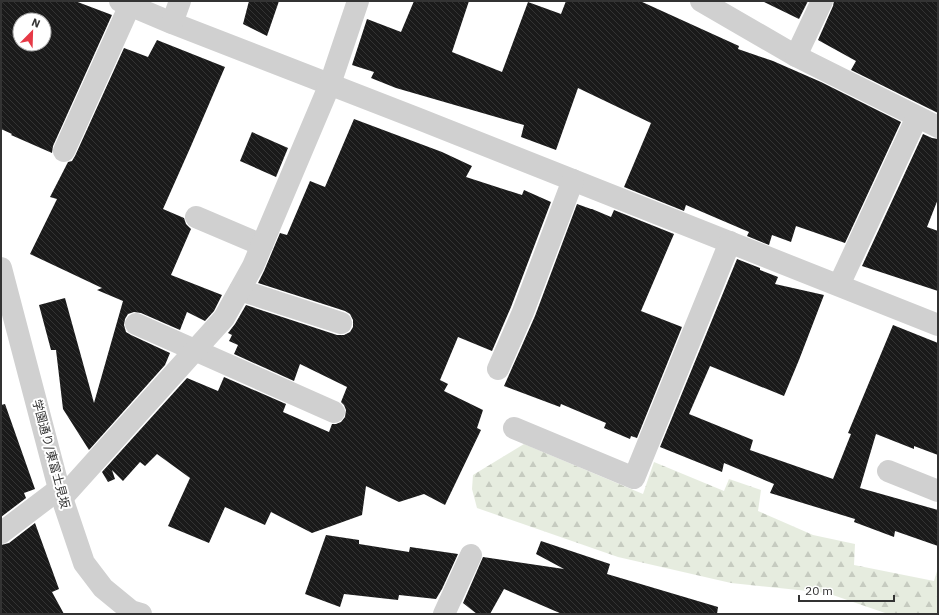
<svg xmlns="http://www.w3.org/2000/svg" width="939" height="615" font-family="'IBM Plex Sans','Noto Sans JP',sans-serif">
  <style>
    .forest { fill: url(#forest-firs) }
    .building { fill: url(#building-back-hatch); fill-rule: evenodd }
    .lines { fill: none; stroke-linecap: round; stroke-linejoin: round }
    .minor { stroke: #d0d0d0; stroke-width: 22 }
    .labels { text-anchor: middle; stroke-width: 4; stroke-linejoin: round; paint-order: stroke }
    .street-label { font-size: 12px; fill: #333; stroke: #fff }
  </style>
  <defs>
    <pattern id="forest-firs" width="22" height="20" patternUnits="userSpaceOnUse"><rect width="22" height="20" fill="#e6ecdf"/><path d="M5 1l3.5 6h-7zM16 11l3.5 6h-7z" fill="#c6cbc0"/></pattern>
    <pattern id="building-back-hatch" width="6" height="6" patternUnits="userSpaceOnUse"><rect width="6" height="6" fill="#1a1a1a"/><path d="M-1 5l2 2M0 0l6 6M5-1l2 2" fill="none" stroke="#333"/></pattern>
  </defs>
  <rect width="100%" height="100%" fill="#fff"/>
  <!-- forest -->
  <path class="forest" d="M 524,444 L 643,494 L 654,462 L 724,491 L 729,479 L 761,490 L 758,511 L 813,535 L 855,544 L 854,565 L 934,581 L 938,568 L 938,614 L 888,614 L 827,593 L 731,583 L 618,557 L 477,508 L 472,489 L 473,475 Z"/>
  <!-- building -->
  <g class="building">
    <path d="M 1,1 L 75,1 L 112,15 L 53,146 L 52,153 L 11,135 L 12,134 L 1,129 ZM 20,20 L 44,20 L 44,44 L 20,44 Z"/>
    <path d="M 249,1 L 279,1 L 267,36 L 243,24 Z"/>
    <path d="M 414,1 L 469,1 L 452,52 L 502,72 L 528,2 L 561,14 L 566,1 L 640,1 L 739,46 L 738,49 L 773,61 L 821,82 L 901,122 L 845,243 L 796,226 L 791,242 L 772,235 L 769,245 L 747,236 L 749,232 L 686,205 L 684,211 L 624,187 L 651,123 L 578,88 L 556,150 L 521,137 L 524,125 L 396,88 L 371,78 L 374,72 L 352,65 L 367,19 L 401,32 Z"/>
    <path d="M 762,1 L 808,1 L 799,19 Z"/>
    <path d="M 834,1 L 938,1 L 938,113 L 851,70 L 856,61 L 818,40 L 833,6 Z"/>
    <path d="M 157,40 L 225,67 L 191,146 L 163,209 L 184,218 L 186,224 L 191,229 L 171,275 L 222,295 L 214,311 L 205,321 L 187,312 L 180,330 L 141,313 L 134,312 L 128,314 L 125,319 L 124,325 L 126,332 L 131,335 L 170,353 L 165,365 L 89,450 L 63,409 L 56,350 L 51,350 L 39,305 L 65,298 L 94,403 L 123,301 L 97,290 L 102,288 L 30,254 L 57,199 L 50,197 L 68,162 L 72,161 L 75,156 L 124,48 L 148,57 Z"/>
    <path d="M 354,119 L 442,152 L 472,166 L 466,177 L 522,195 L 524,190 L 551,202 L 511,307 L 492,351 L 458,337 L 440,380 L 448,384 L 444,391 L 483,410 L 477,428 L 481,430 L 445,505 L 424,494 L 399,502 L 366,486 L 362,515 L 312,533 L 271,512 L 265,525 L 225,507 L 209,543 L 168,526 L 190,478 L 157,454 L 145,466 L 140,462 L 123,481 L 112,470 L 115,479 L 108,482 L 102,472 L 187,378 L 218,391 L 224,377 L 286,404 L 283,412 L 329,432 L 332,424 L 336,424 L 341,422 L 345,417 L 346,410 L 344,405 L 341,402 L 347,387 L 300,364 L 294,381 L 234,354 L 238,345 L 229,341 L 232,335 L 228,333 L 235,324 L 246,305 L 337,335 L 344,335 L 350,332 L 353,327 L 353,320 L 350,314 L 345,311 L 258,283 L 264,271 L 280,233 L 287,235 L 310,181 L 325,187 Z"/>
    <path d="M 252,132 L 288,148 L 276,177 L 240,161 Z"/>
    <path d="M 923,134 L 932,138 L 938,139 L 938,199 L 927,227 L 938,231 L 938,291 L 862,266 Z"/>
    <path d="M 577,204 L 591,209 L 592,209 L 611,217 L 614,210 L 674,234 L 641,311 L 682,327 L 637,438 L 631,436 L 630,439 L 604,428 L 606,423 L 561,404 L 560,407 L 504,386 L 535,316 Z"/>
    <path d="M 737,259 L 760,268 L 760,270 L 778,277 L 775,284 L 824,295 L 799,360 L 784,396 L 710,366 L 689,414 L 753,440 L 750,450 L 833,479 L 851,434 L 848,433 L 893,325 L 938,343 L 938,455 L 914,446 L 914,449 L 876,434 L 860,488 L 938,510 L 938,546 L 895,531 L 894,537 L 854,522 L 855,519 L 770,493 L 774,484 L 724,463 L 722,472 L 660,447 Z"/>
    <path d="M 5,404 L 35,489 L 24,493 L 26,498 L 1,517 L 1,405 Z"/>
    <path d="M 35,523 L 59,589 L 52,592 L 64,614 L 1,614 L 1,545 L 9,543 Z"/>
    <path d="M 326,535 L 359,540 L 359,544 L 409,552 L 410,547 L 458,554 L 442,589 L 436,599 L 399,595 L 398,600 L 344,594 L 340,607 L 305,594 Z"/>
    <path d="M 541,541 L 610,564 L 607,574 L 718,607 L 717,614 L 562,614 L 504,589 L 490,614 L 477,614 L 463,603 L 483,557 L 564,569 L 536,554 Z"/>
  </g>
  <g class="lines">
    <!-- minor -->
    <g class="minor">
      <path d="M 120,1 L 172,23 L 419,119 L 938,325"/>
      <path d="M 701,1 L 796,56 L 938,127"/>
      <path d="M 172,23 L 180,1"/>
      <path d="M 796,56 L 822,1"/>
      <path d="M 64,151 L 130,5"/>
      <path d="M 196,217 L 262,245"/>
      <path d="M 1,268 L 59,489 L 84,563 L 103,588 L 131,611 L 141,614"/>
      <path d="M 839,285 L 917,117"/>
      <path d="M 240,290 L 341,323"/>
      <path d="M 136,324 L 334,412"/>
      <path d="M 498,369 L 523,312 L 573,180"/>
      <path d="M 514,428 L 634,478 L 730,242"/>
      <path d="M 888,471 L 938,491"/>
      <path d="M 62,498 L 224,318 L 253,266 L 330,84 L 358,1"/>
      <path d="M 1,533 L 59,489"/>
      <path d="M 444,614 L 471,555"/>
    </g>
  </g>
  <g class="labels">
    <!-- street labels -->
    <g class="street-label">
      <text transform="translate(51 454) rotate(75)" y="4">学園通り/東富士見坂</text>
    </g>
  </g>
  <!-- border -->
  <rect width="939" height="615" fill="none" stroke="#333333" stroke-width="4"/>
  <!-- north arrow -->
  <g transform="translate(32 32) rotate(23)"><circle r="19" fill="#ffffff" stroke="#adadad"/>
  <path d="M0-3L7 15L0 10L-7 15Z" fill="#e63946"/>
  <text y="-6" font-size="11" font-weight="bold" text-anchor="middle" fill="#333333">N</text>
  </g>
  <!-- scale -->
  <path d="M799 595v6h95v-6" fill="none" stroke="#333333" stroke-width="2"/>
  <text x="805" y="595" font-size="12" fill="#333333" stroke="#ffffff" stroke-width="3" paint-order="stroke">20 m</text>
</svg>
